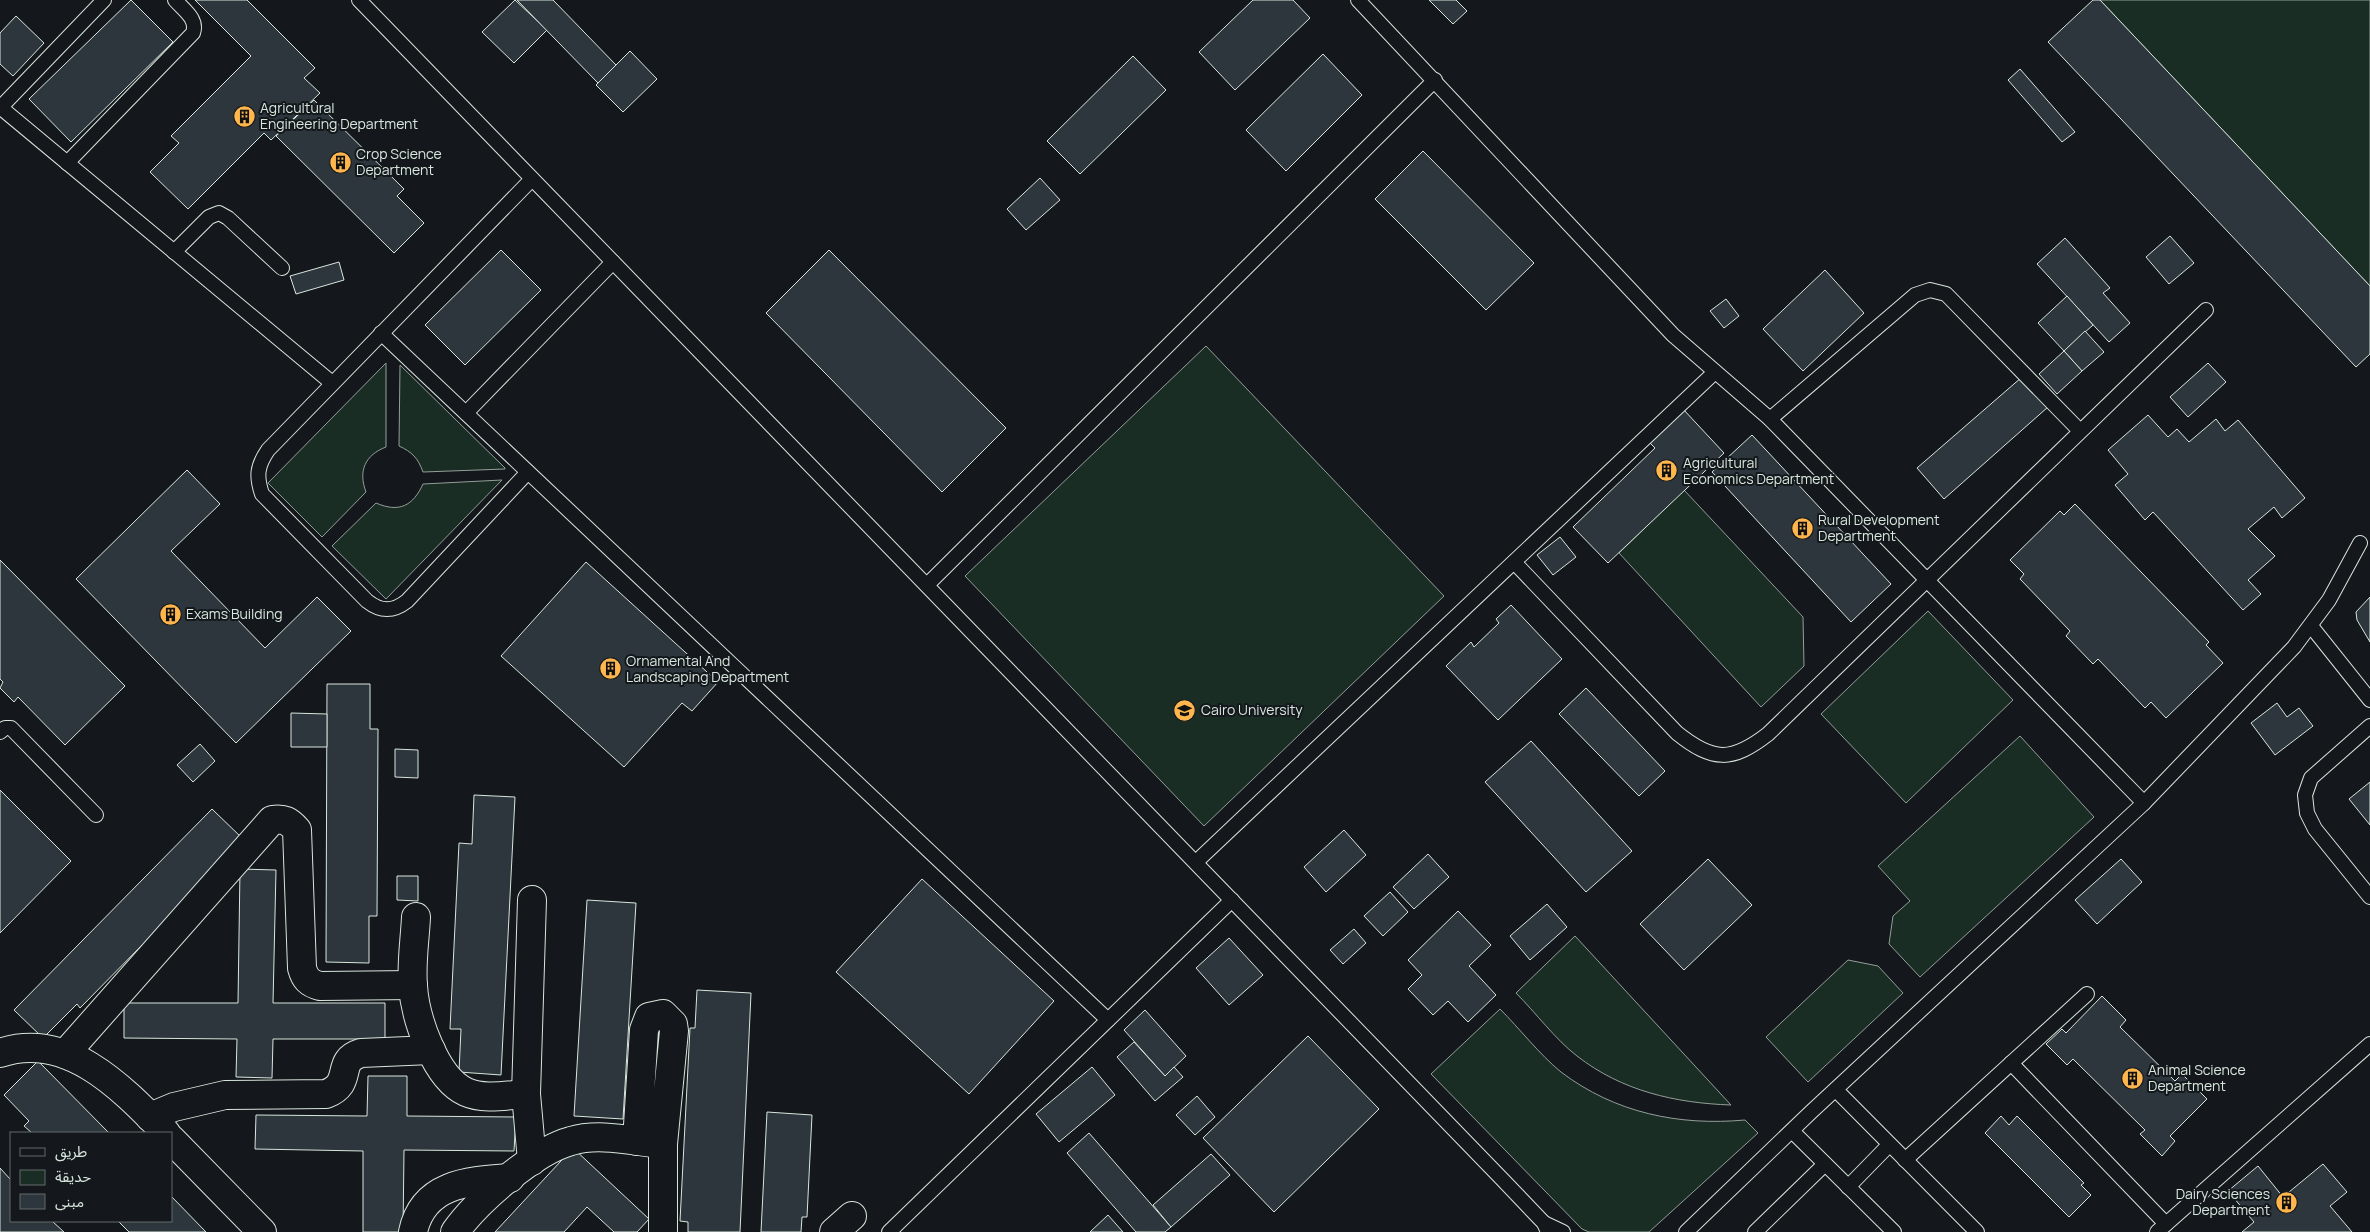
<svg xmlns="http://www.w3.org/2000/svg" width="2370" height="1232" font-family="Manrope,'Noto Sans Arabic',sans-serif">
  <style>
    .green { fill: #1a2d24; stroke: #939e99 }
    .building { fill: #2c363c; stroke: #d8e6dc }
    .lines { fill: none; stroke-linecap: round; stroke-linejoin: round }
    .service-casing { stroke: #d8e6dc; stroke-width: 16 }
    .minor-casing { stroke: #d8e6dc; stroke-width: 30 }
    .service { stroke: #14181c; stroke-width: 14 }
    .minor { stroke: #14181c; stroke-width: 28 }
    .labels { text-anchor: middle; stroke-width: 4; stroke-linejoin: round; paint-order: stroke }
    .poi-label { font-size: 14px; fill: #d8e6dc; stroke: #14181c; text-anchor: start }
  </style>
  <rect width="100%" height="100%" fill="#14181c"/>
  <!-- green -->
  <g class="green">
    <path d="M 2100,0 L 2370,0 L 2370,286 Z"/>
    <path d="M 1206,346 L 1444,596 L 1204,826 L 965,576 Z"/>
    <path d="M 386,363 L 386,447 C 365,455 358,471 366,492 L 322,537 L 268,483 Z"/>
    <path d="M 400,365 L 505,468 L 505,469 L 423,472 C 418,458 412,452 399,446 Z"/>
    <path d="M 502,480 L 386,599 L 332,546 L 376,503 C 399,513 413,506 423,484 Z"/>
    <path d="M 1684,490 L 1803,617 L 1804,666 L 1761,707 L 1619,553 Z"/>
    <path d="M 1928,611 L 2013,700 L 1906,803 L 1821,714 Z"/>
    <path d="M 2020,736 L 2094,817 L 1920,977 L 1889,944 L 1893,916 L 1910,901 L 1878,866 Z"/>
    <path d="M 1575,936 L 1731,1105 C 1675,1103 1622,1091 1577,1056 C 1555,1039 1536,1013 1516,993 Z"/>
    <path d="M 1848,960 L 1878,966 L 1903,993 L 1808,1082 L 1766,1037 Z"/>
    <path d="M 1500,1009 C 1520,1029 1539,1054 1561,1072 C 1615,1113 1679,1126 1745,1120 L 1758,1133 L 1649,1232 L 1589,1232 L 1582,1229 L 1431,1074 Z"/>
  </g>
  <!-- building -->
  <g class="building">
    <path d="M 131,0 L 173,42 L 71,142 L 29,99 Z"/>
    <path d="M 195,0 L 247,0 L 315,68 L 304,78 L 320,93 L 271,140 L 264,133 L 188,209 L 150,172 L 179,143 L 171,136 L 251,56 Z"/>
    <path d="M 515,0 L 547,30 L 514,63 L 482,32 Z"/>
    <path d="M 517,0 L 553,0 L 616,65 L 598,83 Z"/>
    <path d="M 1253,0 L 1293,0 L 1310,18 L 1235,90 L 1199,52 Z"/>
    <path d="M 1429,0 L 1456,0 L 1467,11 L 1453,24 Z"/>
    <path d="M 2093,0 L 2100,0 L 2370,286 L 2370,354 L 2356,367 L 2048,42 Z"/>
    <path d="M 16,16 L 44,43 L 13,76 L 0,64 L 0,33 Z"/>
    <path d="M 630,51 L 657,79 L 623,112 L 596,85 Z"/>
    <path d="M 1323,54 L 1362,95 L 1286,171 L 1246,130 Z"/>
    <path d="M 1133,56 L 1166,90 L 1080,174 L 1047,141 Z"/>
    <path d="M 2020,69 L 2075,132 L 2062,142 L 2008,80 Z"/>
    <path d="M 314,100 L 404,189 L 397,196 L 424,223 L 394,253 L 276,136 Z"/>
    <path d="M 1423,151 L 1534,263 L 1486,310 L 1375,199 Z"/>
    <path d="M 1040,178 L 1060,200 L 1026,230 L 1007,209 Z"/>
    <path d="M 2170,236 L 2194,263 L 2169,284 L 2146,257 Z"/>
    <path d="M 2065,238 L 2110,288 L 2103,293 L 2130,323 L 2109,342 L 2037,264 Z"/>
    <path d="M 501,250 L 541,290 L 465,365 L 425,325 Z"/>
    <path d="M 829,250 L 1006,428 L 942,492 L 766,313 Z"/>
    <path d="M 339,262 L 344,280 L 296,294 L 290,276 Z"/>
    <path d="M 1825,270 L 1864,313 L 1803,371 L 1763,329 Z"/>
    <path d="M 2067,296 L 2093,325 L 2064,351 L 2038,323 Z"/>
    <path d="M 1726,299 L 1739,316 L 1724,328 L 1710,311 Z"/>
    <path d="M 2085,331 L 2104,352 L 2082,371 L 2064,351 Z"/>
    <path d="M 2064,351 L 2082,371 L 2057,394 L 2039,374 Z"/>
    <path d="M 2208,363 L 2226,382 L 2188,417 L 2170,397 Z"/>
    <path d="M 2022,377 L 2048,407 L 1944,499 L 1917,468 Z"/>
    <path d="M 1683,409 L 1724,453 L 1608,563 L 1573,527 L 1655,448 L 1649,442 Z"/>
    <path d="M 2148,415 L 2168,437 L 2177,429 L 2189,442 L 2216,419 L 2225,431 L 2238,420 L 2305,498 L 2282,518 L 2274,507 L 2248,529 L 2275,556 L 2248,580 L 2261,594 L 2243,610 L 2153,512 L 2145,520 L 2115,485 L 2128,474 L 2108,450 Z"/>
    <path d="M 1752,435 L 1891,584 L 1851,622 L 1712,472 Z"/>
    <path d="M 187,470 L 220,504 L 171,551 L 265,648 L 317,597 L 351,631 L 236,743 L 76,579 Z"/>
    <path d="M 2075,504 L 2209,642 L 2206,645 L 2223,663 L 2166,718 L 2151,702 L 2145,708 L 2098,659 L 2093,664 L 2066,636 L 2070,631 L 2020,579 L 2024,574 L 2010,560 L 2060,511 L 2064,515 Z"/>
    <path d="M 1560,537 L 1576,557 L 1553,575 L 1537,555 Z"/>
    <path d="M 0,560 L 125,686 L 65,745 L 18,697 L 14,702 L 0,688 L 3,682 L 0,679 Z"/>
    <path d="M 586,562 L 718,682 L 692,711 L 682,703 L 624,767 L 501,656 Z"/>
    <path d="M 2370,597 L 2370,642 L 2357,620 L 2356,612 Z"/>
    <path d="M 1511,605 L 1562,659 L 1498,720 L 1446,666 L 1471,642 L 1474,647 L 1499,623 L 1496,619 Z"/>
    <path d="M 327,684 L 370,684 L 370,729 L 378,729 L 377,916 L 369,916 L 369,963 L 326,962 Z"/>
    <path d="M 1586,688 L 1665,771 L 1639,796 L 1559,714 Z"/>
    <path d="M 2277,703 L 2287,717 L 2299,708 L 2313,726 L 2275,755 L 2251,723 Z"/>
    <path d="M 291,713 L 327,714 L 327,747 L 291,747 Z"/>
    <path d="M 1531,741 L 1632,851 L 1586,892 L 1485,782 Z"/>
    <path d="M 200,744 L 215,761 L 193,782 L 177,765 Z"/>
    <path d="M 395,749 L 418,750 L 418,778 L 395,777 Z"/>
    <path d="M 2370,782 L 2370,825 L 2349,799 Z"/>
    <path d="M 0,790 L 71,861 L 0,933 Z"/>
    <path d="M 474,795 L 515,797 L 501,1075 L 459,1072 L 461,1029 L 450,1029 L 459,843 L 472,844 Z"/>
    <path d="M 212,809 L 241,837 L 214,865 L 218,868 L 80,1008 L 77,1004 L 43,1038 L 14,1010 Z"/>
    <path d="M 1344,830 L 1366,855 L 1326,892 L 1304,867 Z"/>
    <path d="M 1428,854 L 1449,877 L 1414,909 L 1393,887 Z"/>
    <path d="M 1708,859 L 1752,905 L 1684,970 L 1640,924 Z"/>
    <path d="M 2121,859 L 2142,882 L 2097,924 L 2075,900 Z"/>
    <path d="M 240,869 L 276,870 L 273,1003 L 385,1003 L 385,1039 L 273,1039 L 272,1078 L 236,1077 L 237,1039 L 124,1038 L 124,1003 L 238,1003 Z"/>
    <path d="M 397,876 L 418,876 L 418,901 L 397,900 Z"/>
    <path d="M 922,879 L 1054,1001 L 969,1094 L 836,972 Z"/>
    <path d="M 1390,892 L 1408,912 L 1383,936 L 1364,916 Z"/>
    <path d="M 587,900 L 636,903 L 623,1119 L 574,1116 Z"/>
    <path d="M 1547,904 L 1567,927 L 1530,960 L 1510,936 Z"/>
    <path d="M 1458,911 L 1491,945 L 1469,966 L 1496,995 L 1468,1022 L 1448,1001 L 1433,1015 L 1408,989 L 1422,975 L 1408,960 Z"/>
    <path d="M 1354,929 L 1366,943 L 1343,964 L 1330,950 Z"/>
    <path d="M 1229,938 L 1263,975 L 1229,1005 L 1196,968 Z"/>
    <path d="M 697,990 L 751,993 L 740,1232 L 688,1232 L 688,1222 L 680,1221 L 690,1028 L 695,1028 Z"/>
    <path d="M 2102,996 L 2126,1020 L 2120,1027 L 2175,1081 L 2182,1074 L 2207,1099 L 2170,1136 L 2175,1141 L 2162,1156 L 2140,1134 L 2145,1130 L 2073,1059 L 2067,1065 L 2046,1044 L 2062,1029 L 2066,1033 Z"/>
    <path d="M 1145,1010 L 1186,1056 L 1165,1076 L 1124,1030 Z"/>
    <path d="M 1308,1036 L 1379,1109 L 1274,1212 L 1203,1138 Z"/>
    <path d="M 1134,1042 L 1165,1076 L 1174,1067 L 1183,1077 L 1155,1101 L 1117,1057 Z"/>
    <path d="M 38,1061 L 109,1133 L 32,1133 L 24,1126 L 29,1121 L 4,1095 Z"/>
    <path d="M 1092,1067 L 1115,1095 L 1059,1142 L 1036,1114 Z"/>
    <path d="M 368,1076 L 407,1076 L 407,1116 L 516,1117 L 514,1151 L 404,1150 L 403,1232 L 363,1232 L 363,1151 L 255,1149 L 256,1115 L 367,1116 Z"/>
    <path d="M 1197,1096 L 1215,1117 L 1195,1135 L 1176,1115 Z"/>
    <path d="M 767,1112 L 812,1115 L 807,1217 L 802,1217 L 801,1232 L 761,1232 Z"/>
    <path d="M 2001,1116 L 2009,1125 L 2017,1116 L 2084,1183 L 2081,1185 L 2091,1195 L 2069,1217 L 1985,1133 Z"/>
    <path d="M 1089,1133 L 1171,1227 L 1165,1232 L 1136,1232 L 1067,1153 Z"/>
    <path d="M 573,1148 L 649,1219 L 637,1232 L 614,1232 L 587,1207 L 564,1232 L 495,1232 Z"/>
    <path d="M 1211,1154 L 1230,1175 L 1171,1227 L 1153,1205 Z"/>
    <path d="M 2323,1164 L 2347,1192 L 2330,1206 L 2352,1232 L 2242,1232 L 2254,1222 L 2228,1191 L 2258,1166 L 2283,1197 Z"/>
    <path d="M 0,1168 L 11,1180 L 11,1221 L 52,1221 L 64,1232 L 0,1232 Z"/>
    <path d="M 171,1196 L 206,1232 L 129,1232 L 118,1221 L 171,1221 Z"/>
    <path d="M 1108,1215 L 1123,1232 L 1090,1232 Z"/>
  </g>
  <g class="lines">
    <defs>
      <g id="service">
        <path d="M 359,0 L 1501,1178 L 1544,1223 L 1548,1232"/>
        <path d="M 1358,0 L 1673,335 L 1770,419 L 2144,803"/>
        <path d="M 0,107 L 332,383"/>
        <path d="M 1,107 L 104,0"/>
        <path d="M 67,163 L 193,33 C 198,19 184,10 175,0"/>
        <path d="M 174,252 L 209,217 L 219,213 L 228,218 L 282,268"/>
        <path d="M 381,333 L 1108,1020"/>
        <path d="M 466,413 L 613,262"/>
        <path d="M 1770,419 L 1915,295 L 1930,290 L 1946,294 L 2080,431"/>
        <path d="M 528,472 L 407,601 C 393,612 381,612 367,601 L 262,494 C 256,476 257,466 268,450 L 532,179"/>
        <path d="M 1514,562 L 1677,733 C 1713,762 1732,762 1768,734 L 2206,310"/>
        <path d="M 927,585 L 1435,80"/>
        <path d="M 2311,626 L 2370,700"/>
        <path d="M 2370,726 L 2311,778 L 2305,795 L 2307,813 L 2315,829 L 2370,897"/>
        <path d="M 0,732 L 5,728 L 11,728 L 96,815"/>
        <path d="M 1196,862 L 1715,372"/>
        <path d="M 2011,1063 L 2166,1224"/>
        <path d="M 1836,1090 L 1977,1232"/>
        <path d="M 1792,1131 L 1894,1232"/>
        <path d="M 1905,1160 L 2087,994"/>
        <path d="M 1848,1187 L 1889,1145"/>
        <path d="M 1544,1223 L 1563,1232"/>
        <path d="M 889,1232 L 1232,900"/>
        <path d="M 1686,1232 L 1811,1112 L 2144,803 L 2294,647 L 2329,600 L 2360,543"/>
        <path d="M 1755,1232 L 1825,1164"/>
        <path d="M 2157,1232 L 2370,1044"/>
      </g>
      <g id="minor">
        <path d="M 416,917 C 415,939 411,963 413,986 C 415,1017 435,1078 466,1092 C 484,1100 507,1095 526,1094"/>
        <path d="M 0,1053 C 68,1030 123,1089 166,1133"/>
        <path d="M 65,1054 L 272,820 C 284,818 289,821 297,830 L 302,968 C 305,979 309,983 320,986 L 413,985"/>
        <path d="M 150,1117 L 174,1107 L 225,1095 L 326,1094 C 355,1083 334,1061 361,1053 L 431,1050"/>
        <path d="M 171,1139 L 262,1232"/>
        <path d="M 637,1141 L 644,1030 L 649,1017 L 663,1014 L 673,1024 L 674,1031 L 663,1144 L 663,1232"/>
        <path d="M 532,1161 L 526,1094 L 532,900"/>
        <path d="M 413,1232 C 423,1183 469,1181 510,1178"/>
        <path d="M 455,1232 C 477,1201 534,1151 571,1141 C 597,1133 628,1140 654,1143"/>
        <path d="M 834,1232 L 852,1216"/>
      </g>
    </defs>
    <!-- service casing -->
    <use href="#service" class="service-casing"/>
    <!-- minor casing -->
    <use href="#minor" class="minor-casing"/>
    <!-- service -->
    <use href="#service" class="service"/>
    <!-- minor -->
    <use href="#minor" class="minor"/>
  </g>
  <!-- icons -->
  <defs>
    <symbol id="building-disc" viewBox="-11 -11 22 22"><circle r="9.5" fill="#ffb74d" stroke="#14181c"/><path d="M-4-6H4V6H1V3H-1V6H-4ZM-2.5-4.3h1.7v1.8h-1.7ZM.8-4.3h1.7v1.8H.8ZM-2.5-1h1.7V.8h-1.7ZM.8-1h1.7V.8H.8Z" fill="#111"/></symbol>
    <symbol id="university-disc" viewBox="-11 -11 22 22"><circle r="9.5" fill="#ffb74d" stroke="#14181c"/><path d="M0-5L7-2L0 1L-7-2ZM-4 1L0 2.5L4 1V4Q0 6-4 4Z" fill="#111"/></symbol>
  </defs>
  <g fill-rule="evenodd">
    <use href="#building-disc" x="232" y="104" width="25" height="25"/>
    <use href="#building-disc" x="328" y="150" width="25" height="25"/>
    <use href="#building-disc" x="1654" y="458" width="25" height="25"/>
    <use href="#building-disc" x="1790" y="516" width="25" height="25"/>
    <use href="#building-disc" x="158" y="602" width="25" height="25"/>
    <use href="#building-disc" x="598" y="656" width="25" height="25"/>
    <use href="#university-disc" x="1172" y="698" width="25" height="25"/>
    <use href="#building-disc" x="2120" y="1066" width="25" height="25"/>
    <use href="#building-disc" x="2274" y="1190" width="25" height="25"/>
  </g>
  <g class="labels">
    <!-- poi labels -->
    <g class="poi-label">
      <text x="260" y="113">Agricultural<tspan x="260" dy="16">Engineering Department</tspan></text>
      <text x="356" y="159">Crop Science<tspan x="356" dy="16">Department</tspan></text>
      <text x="1683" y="468">Agricultural<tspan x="1683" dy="16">Economics Department</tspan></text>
      <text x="1818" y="525">Rural Development<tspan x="1818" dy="16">Department</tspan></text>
      <text x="186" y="619">Exams Building</text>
      <text x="626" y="666">Ornamental And<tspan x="626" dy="16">Landscaping Department</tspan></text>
      <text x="1201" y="715">Cairo University</text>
      <text x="2148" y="1075">Animal Science<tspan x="2148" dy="16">Department</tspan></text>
      <text x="2270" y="1199" text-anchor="end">Dairy Sciences<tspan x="2270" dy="16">Department</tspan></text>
    </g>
  </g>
  <!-- legend -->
  <rect x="10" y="1132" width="162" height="90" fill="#14181c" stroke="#626a69"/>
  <rect x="20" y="1148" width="25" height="8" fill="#14181c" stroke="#626a69"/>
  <text x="55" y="1157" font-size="15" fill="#d8e6dc">طريق</text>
  <rect x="20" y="1170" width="25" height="15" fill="#1a2d24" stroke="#626a69"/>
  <text x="55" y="1182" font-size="15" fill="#d8e6dc">حديقة</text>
  <rect x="20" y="1194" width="25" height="15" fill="#2c363c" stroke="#626a69"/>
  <text x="55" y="1207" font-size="15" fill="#d8e6dc">مبنى</text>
</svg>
